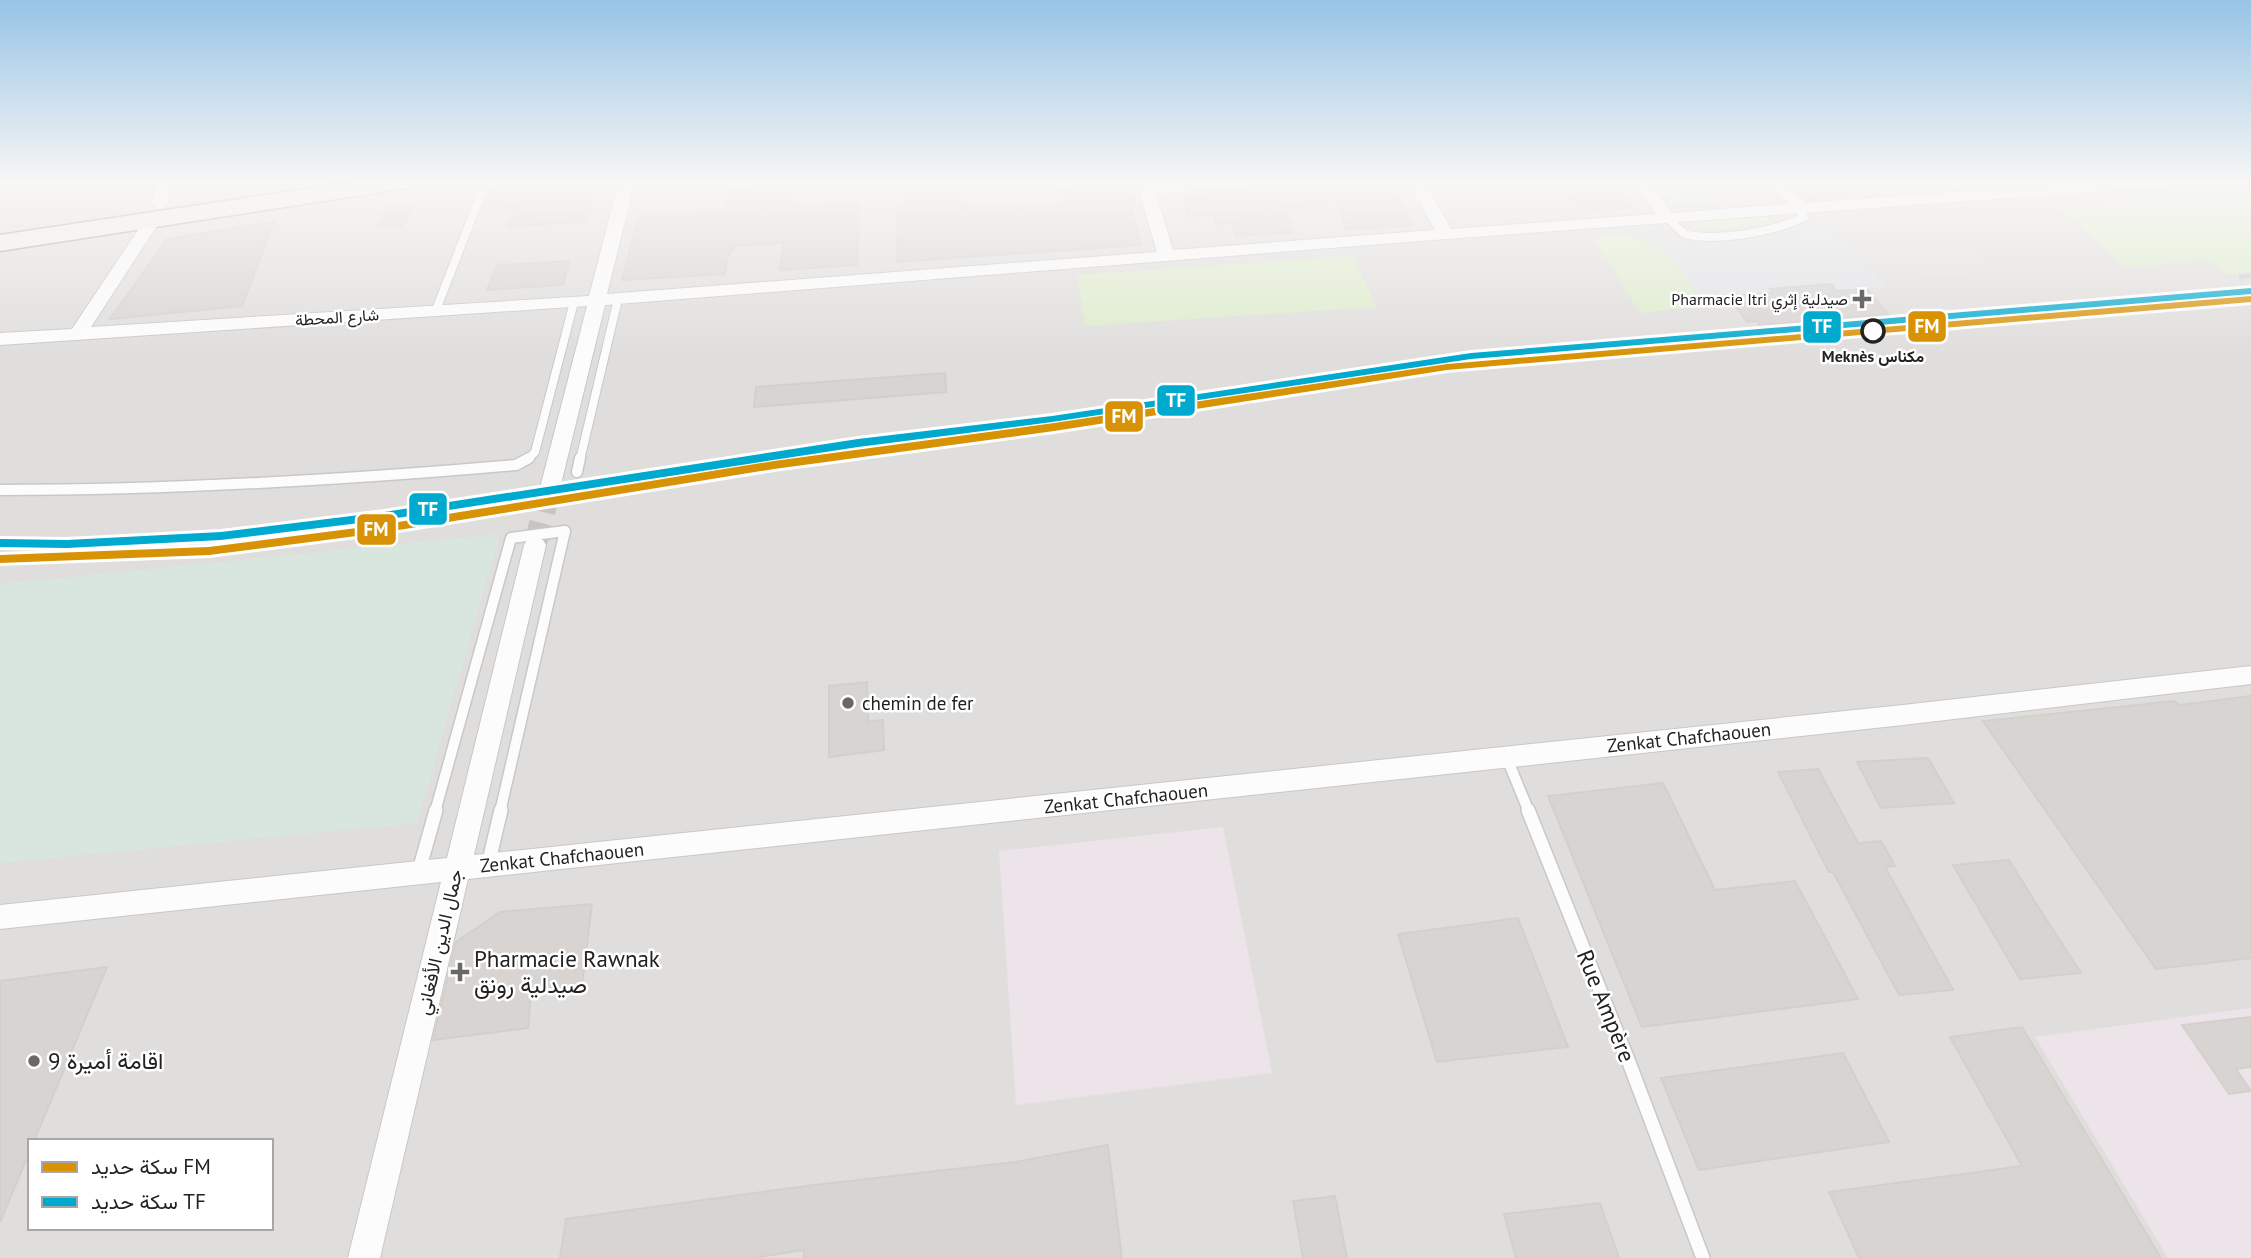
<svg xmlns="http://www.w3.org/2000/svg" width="2251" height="1258" font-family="'PT Sans',Vazirmatn,sans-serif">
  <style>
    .residential { fill: #dfdedc; fill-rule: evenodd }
    .industrial { fill: #ede4e9 }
    .grass { fill: #ddeccb }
    .wetland { fill: #d9e6de }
    .parking { fill: #e0dfde }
    .plaza { fill: #e2e1e5 }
    .building { fill: #d7d4d2; stroke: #d3d0cc; stroke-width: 2 }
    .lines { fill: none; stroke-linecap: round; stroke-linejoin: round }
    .street-tunnel { stroke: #c7c5c3; stroke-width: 23; stroke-dasharray: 23 11; stroke-linecap: butt }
    .lane-far2-casing { stroke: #c9c8c7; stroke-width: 10 }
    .lane-far1-casing { stroke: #c9c8c7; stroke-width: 13 }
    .lane-casing { stroke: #c9c8c7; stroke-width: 16 }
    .street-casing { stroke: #c9c8c7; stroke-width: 2 }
    .primary-casing { stroke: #a79c86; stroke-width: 3 }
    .lane-far2 { stroke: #fdfcfc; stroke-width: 8 }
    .lane-far1 { stroke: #fdfcfc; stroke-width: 10 }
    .lane { stroke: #fdfcfc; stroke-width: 13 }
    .street { fill: #fdfcfc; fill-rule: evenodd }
    .primary { fill: #f3ede7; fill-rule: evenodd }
    .rail { stroke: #ccc; stroke-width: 4.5; stroke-dasharray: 11 11; stroke-linecap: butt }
    .rail-1-casing { stroke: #fff; stroke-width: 6 }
    .rail-2-casing { stroke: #fff; stroke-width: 6 }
    .rail-1 { fill: #d79205; fill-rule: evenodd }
    .rail-2 { fill: #00a9ce; fill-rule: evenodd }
    .poi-dot { fill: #6a6968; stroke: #fff; stroke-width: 2.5 }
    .stop-dot { fill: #fff; stroke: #222; stroke-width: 3.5 }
    .labels { text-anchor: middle; stroke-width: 5; stroke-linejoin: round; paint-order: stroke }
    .far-poi-label { font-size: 16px; fill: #222; stroke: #fff; text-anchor: end }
    .far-street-label { font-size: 16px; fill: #222; stroke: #fff }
    .far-stop-label { font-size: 16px; font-weight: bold; fill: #222; stroke: #fff }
    .poi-label { font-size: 19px; fill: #222; stroke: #fff; text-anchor: start }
    .street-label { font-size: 19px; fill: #222; stroke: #fff }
    .near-poi-label { font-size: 23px; fill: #222; stroke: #fff; text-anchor: start }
    .near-street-label { font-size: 23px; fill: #222; stroke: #fff }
    .line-badge { stroke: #fff; stroke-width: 2.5 }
    .badge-label { font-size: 19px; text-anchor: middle; font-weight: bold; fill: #fff }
  </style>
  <rect width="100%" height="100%" fill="#f0eeeb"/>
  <!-- residential -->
  <path class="residential" d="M 0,181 L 2251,181 L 2251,1258 L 0,1258 ZM 30,1141 L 271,1141 L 271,1228 L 30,1228 Z"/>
  <!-- industrial -->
  <g class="industrial">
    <path d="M 1223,827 L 1272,1073 L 1016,1105 L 999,851 Z"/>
    <path d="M 2251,1008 L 2251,1258 L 2168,1258 L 2035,1037 Z"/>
  </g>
  <!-- grass -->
  <g class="grass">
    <path d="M 1655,181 L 1671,181 L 1684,196 L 1715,196 L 1719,201 L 1673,204 Z"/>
    <path d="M 2251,194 L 2251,272 L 2226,274 L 2210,260 L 2124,267 L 2060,208 Z"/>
    <path d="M 1762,216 L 1770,219 L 1773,223 L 1709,230 L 1697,226 L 1701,221 Z"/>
    <path d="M 1628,235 L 1665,249 L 1706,306 L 1640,313 L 1593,237 Z"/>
    <path d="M 1353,256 L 1376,307 L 1085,326 L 1077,275 Z"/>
  </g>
  <!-- wetland -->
  <path class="wetland" d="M 500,534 L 417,823 L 0,863 L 0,584 Z"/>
  <!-- parking -->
  <path class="parking" d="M 1940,213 L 2000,272 L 1880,281 L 1832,229 L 1845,217 Z"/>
  <!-- plaza -->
  <path class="plaza" d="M 1816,222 L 1832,229 L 1886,287 L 1837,291 L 1831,284 L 1771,289 L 1773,293 L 1730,296 L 1734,304 L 1706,306 L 1665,249 L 1628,235 L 1658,233 L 1696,242 L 1794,234 Z"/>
  <!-- building -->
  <g class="building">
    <path d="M 534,181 L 599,181 L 588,221 L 507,227 L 513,208 L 482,210 L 490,188 Z"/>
    <path d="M 904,181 L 962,181 L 964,208 L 1060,204 L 1058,188 L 1131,184 L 1135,203 L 1131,203 L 1140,245 L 897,262 L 898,208 L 904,207 Z"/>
    <path d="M 1332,181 L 1391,181 L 1411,226 L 1346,229 L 1337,204 L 1284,208 L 1292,232 L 1236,236 L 1232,223 L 1217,224 L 1214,214 L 1188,216 L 1183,195 L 1223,193 L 1254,186 Z"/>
    <path d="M 1558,181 L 1613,181 L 1632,208 L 1577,212 Z"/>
    <path d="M 1789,181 L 1858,181 L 1858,195 L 1805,200 Z"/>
    <path d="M 798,183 L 796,206 L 860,202 L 857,265 L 780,270 L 783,243 L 736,246 L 728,256 L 725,274 L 622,280 L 639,216 L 723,211 L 727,189 Z"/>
    <path d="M 412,207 L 403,226 L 378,227 L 387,208 Z"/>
    <path d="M 274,222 L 242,306 L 110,319 L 167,239 Z"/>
    <path d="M 569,261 L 563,285 L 487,290 L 497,265 Z"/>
    <path d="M 1831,284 L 1837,291 L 1867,289 L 1889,315 L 1759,325 L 1756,321 L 1747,322 L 1729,296 L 1773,293 L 1770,289 Z"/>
    <path d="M 945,373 L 946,392 L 754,407 L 756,387 Z"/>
    <path d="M 867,682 L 868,722 L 883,720 L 884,750 L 829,757 L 829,686 Z"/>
    <path d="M 2251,696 L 2251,958 L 2156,969 L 1983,721 L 2175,701 L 2179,705 Z"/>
    <path d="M 1928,758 L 1954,803 L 1881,808 L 1857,762 Z"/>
    <path d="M 1818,769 L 1858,843 L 1881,841 L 1895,866 L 1885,867 L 1953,990 L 1899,995 L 1833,872 L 1829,872 L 1778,772 Z"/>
    <path d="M 1663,783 L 1715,890 L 1795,881 L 1858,999 L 1642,1027 L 1548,796 Z"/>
    <path d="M 2009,860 L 2044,916 L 2081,973 L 2020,979 L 1953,865 Z"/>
    <path d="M 592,904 L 582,985 L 531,991 L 528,1028 L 433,1040 L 456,942 L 500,912 Z"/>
    <path d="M 1518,918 L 1568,1047 L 1437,1062 L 1398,934 Z"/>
    <path d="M 107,967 L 34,1141 L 30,1141 L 30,1151 L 0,1222 L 0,981 Z"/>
    <path d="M 2251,1017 L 2251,1067 L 2236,1069 L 2251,1091 L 2229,1094 L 2182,1025 Z"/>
    <path d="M 2022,1027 L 2161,1258 L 1859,1258 L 1829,1192 L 2022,1166 L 1950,1037 Z"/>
    <path d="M 1843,1053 L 1889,1142 L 1699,1170 L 1661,1078 Z"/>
    <path d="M 1108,1145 L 1122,1258 L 804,1258 L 804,1250 L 752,1258 L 560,1258 L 566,1219 L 806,1186 L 1015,1162 Z"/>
    <path d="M 1335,1196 L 1347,1258 L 1303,1258 L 1293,1201 Z"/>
    <path d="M 1600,1203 L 1619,1258 L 1516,1258 L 1504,1214 Z"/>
  </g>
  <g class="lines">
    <!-- street-tunnel -->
    <path class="street-tunnel" d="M 535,545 L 551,484"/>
    <defs>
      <g id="lane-far2">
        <path d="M 1667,217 L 1684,234 C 1716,242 1774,232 1804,217 L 1799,207"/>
        <path d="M 436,310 L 486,181"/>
        <path d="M 527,460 L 535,452 L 574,302"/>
        <path d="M 580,460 L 618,299"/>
      </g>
      <g id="lane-far1">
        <path d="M 577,472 L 580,458"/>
        <path d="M 0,490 C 174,490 343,480 516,465 L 529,458"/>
        <path d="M 1506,756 L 1529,812"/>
        <path d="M 435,812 L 511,538 L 565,531 L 500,812"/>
      </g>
      <g id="lane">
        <path d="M 1528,810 L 1630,1065 L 1703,1258"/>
        <path d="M 488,865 L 501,810"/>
        <path d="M 418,874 L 436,810"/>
      </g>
      <g id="street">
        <path d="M 158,181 L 174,181 L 167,204 L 159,209 L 151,204 Z"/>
        <path d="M 619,181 L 635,181 L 607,294 L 1157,252 L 1136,181 L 1152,181 L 1153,185 L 1193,181 L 1257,181 L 1249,186 L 1156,194 L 1173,250 L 1435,230 L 1408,181 L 1424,181 L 1451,229 L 1656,214 L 1631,181 L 1647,181 L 1672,213 L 1788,204 L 1768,181 L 1785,181 L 1804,203 L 2107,181 L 2183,181 L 2175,186 L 1446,239 L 605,305 L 561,484 L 558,489 L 544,489 L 541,484 L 587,306 L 0,345 L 0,333 L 72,329 L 146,218 L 152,216 L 160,221 L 91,327 L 589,296 Z"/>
        <path d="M 535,537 L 543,540 L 546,545 L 474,855 L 1903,705 L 2251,666 L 2251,684 L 1903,725 L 468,879 L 380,1258 L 348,1258 L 441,882 L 0,929 L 0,905 L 447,858 L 524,545 L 527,540 Z"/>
      </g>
      <path id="primary" d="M 358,181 L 420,181 L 417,186 L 408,188 L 0,251 L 0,235 Z"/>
    </defs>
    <!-- lane-far2 casing -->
    <use href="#lane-far2" class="lane-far2-casing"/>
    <!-- lane-far1 casing -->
    <use href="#lane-far1" class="lane-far1-casing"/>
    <!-- lane casing -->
    <use href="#lane" class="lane-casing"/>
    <!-- street casing -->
    <use href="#street" class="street-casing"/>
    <!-- primary casing -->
    <use href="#primary" class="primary-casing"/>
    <!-- lane-far2 -->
    <use href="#lane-far2" class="lane-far2"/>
    <!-- lane-far1 -->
    <use href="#lane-far1" class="lane-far1"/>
    <!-- lane -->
    <use href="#lane" class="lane"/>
    <!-- street -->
    <use href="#street" class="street"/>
    <!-- primary -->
    <use href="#primary" class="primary"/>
    <!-- rail -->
    <path class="rail" d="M 2239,277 L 2251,276"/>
    <defs>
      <path id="rail-1" d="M 2251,296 L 2251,302 L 1447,370 L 1054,431 L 774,469 L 380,533 L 209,555 L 0,563 L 0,555 L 209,547 L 380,525 L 774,461 L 1054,423 L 1447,364 Z"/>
      <path id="rail-2" d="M 2251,288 L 2251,294 L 1471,359 L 1052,422 L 858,447 L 384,520 L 221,540 L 67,548 L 0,547 L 0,539 L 67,540 L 221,532 L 384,512 L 858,439 L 1052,416 L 1471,353 Z"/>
    </defs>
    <!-- rail-1 casing -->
    <use href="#rail-1" class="rail-1-casing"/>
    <!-- rail-2 casing -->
    <use href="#rail-2" class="rail-2-casing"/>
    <!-- rail-1 -->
    <use href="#rail-1" class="rail-1"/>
    <!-- rail-2 -->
    <use href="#rail-2" class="rail-2"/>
  </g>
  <!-- sky -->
  <linearGradient id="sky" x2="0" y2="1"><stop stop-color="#97c4e6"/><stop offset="0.51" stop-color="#f8f7f6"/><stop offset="1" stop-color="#f8f7f6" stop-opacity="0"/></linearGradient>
  <rect width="2251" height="357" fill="url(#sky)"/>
  <!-- markers -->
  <g class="poi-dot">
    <path d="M1858.5 288.5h7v7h7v7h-7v7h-7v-7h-7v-7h7z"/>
    <circle cx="848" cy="703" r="7"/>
    <path d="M456.5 961.5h7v7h7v7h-7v7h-7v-7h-7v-7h7z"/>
    <circle cx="34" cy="1061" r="7"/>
  </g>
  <circle class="stop-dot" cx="1873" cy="331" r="11"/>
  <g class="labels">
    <!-- far-poi labels -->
    <g class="far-poi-label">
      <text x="1848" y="305">Pharmacie Itri صيدلية إثري</text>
    </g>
    <!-- far-street labels -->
    <g class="far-street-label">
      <text transform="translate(337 317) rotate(-4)" y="6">شارع المحطة</text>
    </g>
    <!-- far-stop labels -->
    <g class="far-stop-label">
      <text x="1873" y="362">Meknès مكناس</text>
    </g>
    <!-- poi labels -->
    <g class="poi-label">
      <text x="862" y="710">chemin de fer</text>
    </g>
    <!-- street labels -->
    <g class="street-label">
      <text transform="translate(1689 737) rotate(-6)" y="7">Zenkat Chafchaouen</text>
      <text transform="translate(1126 798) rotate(-6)" y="7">Zenkat Chafchaouen</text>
      <text transform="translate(562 857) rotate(-6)" y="7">Zenkat Chafchaouen</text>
      <text transform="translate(439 942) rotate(-77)" y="7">جمال الدين الأفغاني</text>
    </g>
    <!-- near-poi labels -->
    <g class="near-poi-label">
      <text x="474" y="967">Pharmacie Rawnak<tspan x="474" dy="26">صيدلية رونق</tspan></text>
      <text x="48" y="1069">اقامة أميرة 9</text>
    </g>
    <!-- near-street labels -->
    <g class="near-street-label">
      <text transform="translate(1606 1006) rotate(68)" y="8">Rue Ampère</text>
    </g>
  </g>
  <g class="line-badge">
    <rect x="1907" y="310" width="40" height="33" rx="7" fill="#d79205"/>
    <rect x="1802" y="310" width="40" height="34" rx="7" fill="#00a9ce"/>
    <rect x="1156" y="384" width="40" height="33" rx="7" fill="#00a9ce"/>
    <rect x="1104" y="400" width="40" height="33" rx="7" fill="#d79205"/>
    <rect x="408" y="492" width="40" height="34" rx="7" fill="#00a9ce"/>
    <rect x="356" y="513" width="41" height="33" rx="7" fill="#d79205"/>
  </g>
  <g class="badge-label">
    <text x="1927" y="333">FM</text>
    <text x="1822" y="333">TF</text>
    <text x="1176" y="407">TF</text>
    <text x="1124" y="423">FM</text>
    <text x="428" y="516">TF</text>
    <text x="376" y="536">FM</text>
  </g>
  <!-- legend -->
  <rect x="28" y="1139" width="245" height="91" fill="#ffffff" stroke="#a7a7a7" stroke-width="2"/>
  <rect x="42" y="1162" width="35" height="10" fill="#d79205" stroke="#a7a7a7" stroke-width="2"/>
  <text x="91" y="1174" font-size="21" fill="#222222">سكة حديد FM</text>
  <rect x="42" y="1197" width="35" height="10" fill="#00a9ce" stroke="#a7a7a7" stroke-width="2"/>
  <text x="91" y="1209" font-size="21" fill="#222222">سكة حديد TF</text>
</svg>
